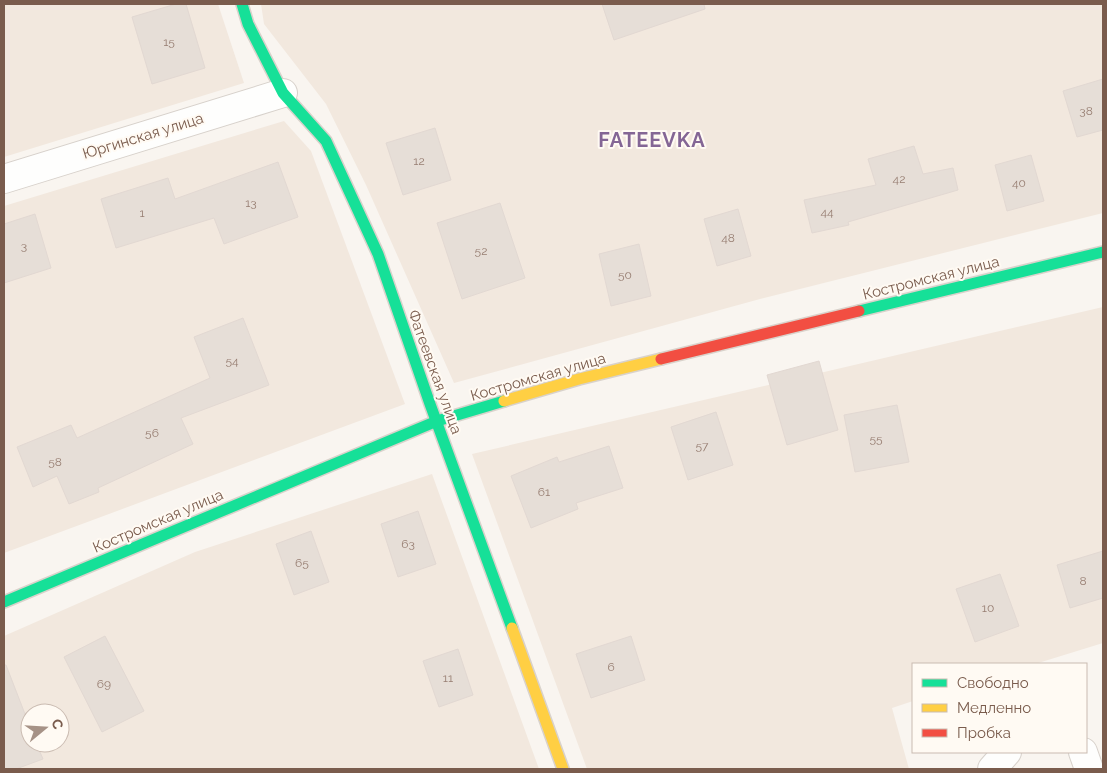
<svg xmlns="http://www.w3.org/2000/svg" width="1107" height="773" font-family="Raleway,sans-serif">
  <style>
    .residential { fill: #f2e8de; fill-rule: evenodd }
    .building { fill: #e6ded7; stroke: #e2d8d2 }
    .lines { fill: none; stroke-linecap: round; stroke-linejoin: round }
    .street-casing { stroke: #d7d1cb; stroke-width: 30 }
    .fast-casing { stroke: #d9d2cb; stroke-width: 14 }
    .slow-casing { stroke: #d9d2cb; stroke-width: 14 }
    .jam-casing { stroke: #d9d2cb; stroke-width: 14 }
    .street { stroke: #fefefd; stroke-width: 28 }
    .fast { stroke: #16e098; stroke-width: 11 }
    .slow { stroke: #ffcf43; stroke-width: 11 }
    .jam { stroke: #f24e42; stroke-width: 11 }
    .labels { text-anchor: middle; stroke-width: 4; stroke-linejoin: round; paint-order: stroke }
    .number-label { font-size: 12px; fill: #977e72 }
    .street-label { font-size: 15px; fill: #7a5c4d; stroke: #fffaf3 }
    .district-label { font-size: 20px; font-weight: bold; letter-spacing: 1px; fill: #846695; stroke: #fffaf3 }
  </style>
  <rect width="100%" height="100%" fill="#f9f5f0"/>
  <!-- residential -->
  <g class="residential">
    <path d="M 4,4 L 218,4 L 244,83 L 4,157 Z"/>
    <path d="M 261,4 L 1103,4 L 1103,213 L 760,299 L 454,383 L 366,185 L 326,104 L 264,24 Z"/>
    <path d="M 284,121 L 311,151 L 405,404 L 4,553 L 4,206 Z"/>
    <path d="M 1103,307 L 1103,643 L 1035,664 L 913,664 L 913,701 L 892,708 L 909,769 L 587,769 L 472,454 Z"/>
    <path d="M 432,474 L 539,769 L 4,769 L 4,636 L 195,552 ZM 30,713 L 60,713 L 60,743 L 30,743 Z"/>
  </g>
  <!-- building -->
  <g class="building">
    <path d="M 176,4 L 186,4 L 205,68 L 152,84 L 132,17 Z"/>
    <path d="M 602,4 L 704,4 L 705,9 L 614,40 Z"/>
    <path d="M 1103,79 L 1103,130 L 1077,137 L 1063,91 Z"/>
    <path d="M 435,128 L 451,180 L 403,195 L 386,143 Z"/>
    <path d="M 914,146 L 923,174 L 953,168 L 958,190 L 848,222 L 849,225 L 812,233 L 804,200 L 876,185 L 868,159 Z"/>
    <path d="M 1031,155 L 1044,201 L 1007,211 L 995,165 Z"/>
    <path d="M 278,162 L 298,217 L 224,244 L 214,218 L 116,248 L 101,199 L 168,178 L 175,199 Z"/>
    <path d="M 500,203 L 525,278 L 462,299 L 437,223 Z"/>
    <path d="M 738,209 L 751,256 L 717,266 L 704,219 Z"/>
    <path d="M 35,214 L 51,268 L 4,283 L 4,224 Z"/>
    <path d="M 639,244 L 651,296 L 611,306 L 599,254 Z"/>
    <path d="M 243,318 L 269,385 L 181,418 L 193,444 L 98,488 L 99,492 L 69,504 L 57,476 L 33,487 L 17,447 L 71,425 L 77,438 L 210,378 L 194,337 Z"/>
    <path d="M 819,361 L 838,430 L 787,445 L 767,375 Z"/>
    <path d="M 897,405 L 909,462 L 855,472 L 844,415 Z"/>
    <path d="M 716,412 L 733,465 L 688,480 L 671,427 Z"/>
    <path d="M 609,446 L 623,488 L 576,503 L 578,509 L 531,528 L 511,476 L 557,457 L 559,462 Z"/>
    <path d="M 418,511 L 436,564 L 398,577 L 381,524 Z"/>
    <path d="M 311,531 L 329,582 L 294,595 L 276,544 Z"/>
    <path d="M 1103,551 L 1103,598 L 1070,608 L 1057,565 Z"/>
    <path d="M 1000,574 L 1019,626 L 975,642 L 956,589 Z"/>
    <path d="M 105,636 L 144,711 L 102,732 L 64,657 Z"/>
    <path d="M 631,636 L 645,680 L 591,698 L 576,654 Z"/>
    <path d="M 458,649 L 473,695 L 439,707 L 423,661 Z"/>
    <path d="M 4,665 L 6,665 L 30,727 L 30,743 L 36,743 L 43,759 L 16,769 L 4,769 Z"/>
  </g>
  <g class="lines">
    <defs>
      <g id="street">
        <path d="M 4,179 L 283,93"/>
        <path d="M 1083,752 L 1089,769"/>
        <path d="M 992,769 L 1007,752"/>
      </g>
      <g id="fast">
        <path d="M 242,4 L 248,24 L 283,93 L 326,141 L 378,254 L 430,404 L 512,628"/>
        <path d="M 859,311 L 1103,252"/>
        <path d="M 4,602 L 437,421 L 504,401"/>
      </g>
      <g id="slow">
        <path d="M 504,401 L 579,379 L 661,359"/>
        <path d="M 512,628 L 563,769"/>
      </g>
      <path id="jam" d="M 661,359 L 859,311"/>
    </defs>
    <!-- street casing -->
    <use href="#street" class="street-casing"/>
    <!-- fast casing -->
    <use href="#fast" class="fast-casing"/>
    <!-- slow casing -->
    <use href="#slow" class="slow-casing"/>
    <!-- jam casing -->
    <use href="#jam" class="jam-casing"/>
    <!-- street -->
    <use href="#street" class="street"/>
    <!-- fast -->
    <use href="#fast" class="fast"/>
    <!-- slow -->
    <use href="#slow" class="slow"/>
    <!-- jam -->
    <use href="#jam" class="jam"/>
  </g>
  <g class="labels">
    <!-- number labels -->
    <g class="number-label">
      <text x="169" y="46">15</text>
      <text x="1086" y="115">38</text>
      <text x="419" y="165">12</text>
      <text x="899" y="183">42</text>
      <text x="1019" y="187">40</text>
      <text x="251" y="207">13</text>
      <text x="827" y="216">44</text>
      <text x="142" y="217">1</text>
      <text x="728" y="242">48</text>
      <text x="24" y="250">3</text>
      <text x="481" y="255">52</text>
      <text x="625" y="279">50</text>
      <text x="232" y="365">54</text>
      <text x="152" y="437">56</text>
      <text x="876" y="443">55</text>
      <text x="702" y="450">57</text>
      <text x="55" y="466">58</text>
      <text x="544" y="496">61</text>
      <text x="408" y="548">63</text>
      <text x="302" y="567">65</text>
      <text x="1083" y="585">8</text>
      <text x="988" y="612">10</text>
      <text x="611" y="671">6</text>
      <text x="448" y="682">11</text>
      <text x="104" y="688">69</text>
    </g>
    <!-- street labels -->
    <g class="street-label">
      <text transform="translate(143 136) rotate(-17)" y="5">Юргинская улица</text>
      <text transform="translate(931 278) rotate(-14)" y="5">Костромская улица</text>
      <text transform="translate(435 372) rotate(70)" y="5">Фатеевская улица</text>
      <text transform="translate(538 377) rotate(-16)" y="5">Костромская улица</text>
      <text transform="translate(158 521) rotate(-23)" y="5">Костромская улица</text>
    </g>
    <!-- district labels -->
    <g class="district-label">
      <text x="652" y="147">FATEEVKA</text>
    </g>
  </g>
  <!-- border -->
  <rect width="1107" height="773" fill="none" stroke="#7a5c4d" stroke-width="10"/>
  <!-- legend -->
  <rect x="912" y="663" width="175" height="90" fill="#fffaf3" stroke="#cabbb1"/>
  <rect x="922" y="679" width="25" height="8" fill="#16e098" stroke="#cabbb1"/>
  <text x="957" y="688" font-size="15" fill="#7a5c4d">Свободно</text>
  <rect x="922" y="704" width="25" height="8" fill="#ffcf43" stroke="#cabbb1"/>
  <text x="957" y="713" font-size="15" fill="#7a5c4d">Медленно</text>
  <rect x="922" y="729" width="25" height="8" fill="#f24e42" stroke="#cabbb1"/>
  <text x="957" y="738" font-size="15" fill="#7a5c4d">Пробка</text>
  <!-- north arrow -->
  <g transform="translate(45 728) rotate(72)"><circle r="24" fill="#fffaf3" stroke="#cabbb1"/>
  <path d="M0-4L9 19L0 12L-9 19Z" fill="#a69286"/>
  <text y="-8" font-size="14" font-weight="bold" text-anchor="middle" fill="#7a5c4d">С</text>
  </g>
</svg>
